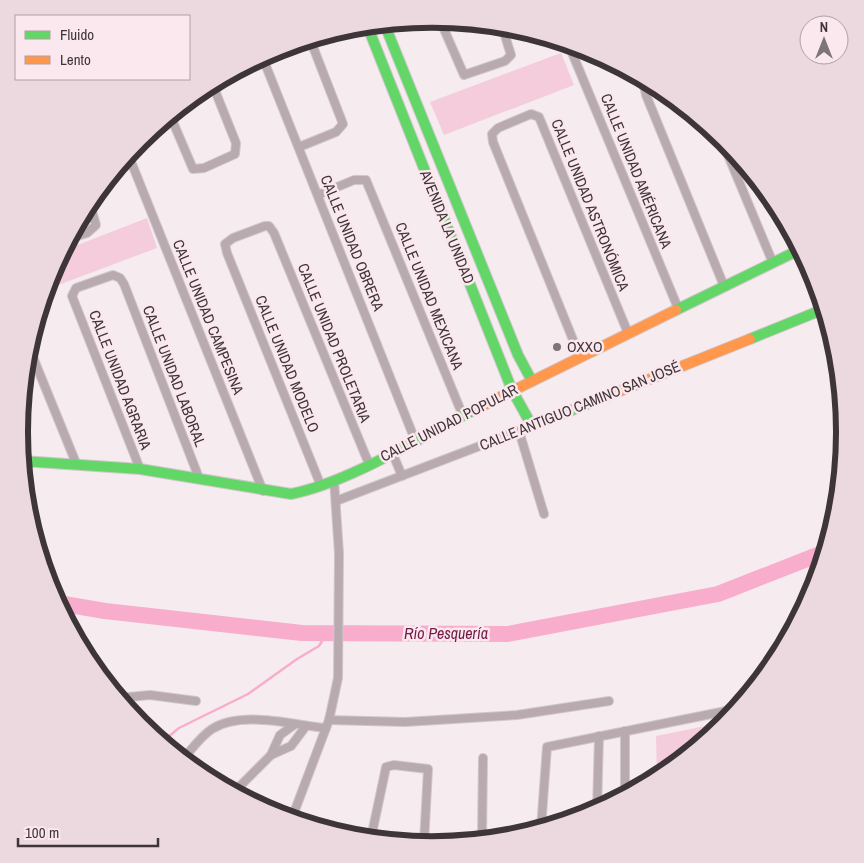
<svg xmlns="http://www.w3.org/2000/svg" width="864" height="863" font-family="'Archivo Narrow',sans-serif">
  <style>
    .green { fill: #f4ccdc }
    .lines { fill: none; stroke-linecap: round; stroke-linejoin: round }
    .stream { stroke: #f7adcb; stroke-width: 2.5 }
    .river { stroke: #f7adcb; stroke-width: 16 }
    .street-casing { stroke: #d0c7cb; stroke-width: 10 }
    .fast-casing { stroke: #d0c7cb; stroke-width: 12 }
    .slow-casing { stroke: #d0c7cb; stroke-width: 12 }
    .street { stroke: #b8aaaf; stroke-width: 8 }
    .fast { stroke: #63d668; stroke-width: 10 }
    .slow { stroke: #ff974d; stroke-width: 10 }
    .poi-dot { fill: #7e7578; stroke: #fbe7ee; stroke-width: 2 }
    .labels { text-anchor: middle; stroke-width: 5; stroke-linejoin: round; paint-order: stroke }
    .street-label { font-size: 15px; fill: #3d3538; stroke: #fbe7ee }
    .poi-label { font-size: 15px; fill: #3d3538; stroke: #fbe7ee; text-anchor: start }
    .water-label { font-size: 16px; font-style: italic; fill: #721a46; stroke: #fbe7ee }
    .rim { fill: none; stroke: #3d3538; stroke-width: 6 }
  </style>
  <rect width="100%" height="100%" fill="#f6ebef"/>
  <!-- green -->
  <g class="green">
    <path d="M 561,53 L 574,85 L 444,135 L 430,102 Z"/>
    <path d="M 147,218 L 157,248 L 45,290 L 50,274 L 62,251 Z"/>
    <path d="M 725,722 L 662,775 L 657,777 L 656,736 Z"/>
  </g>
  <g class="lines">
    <!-- stream -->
    <path class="stream" d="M 162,742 L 179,728 L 248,694 L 297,659 L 319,646 L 327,633"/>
    <!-- river -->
    <path class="river" d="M 58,603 L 105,611 L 302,633 L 508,634 L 718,594 L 825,552"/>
    <defs>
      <g id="street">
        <path d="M 440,20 L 464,75 L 505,61 L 511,55 L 502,26"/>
        <path d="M 568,43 L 678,308"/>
        <path d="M 262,56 L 415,440"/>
        <path d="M 649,81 L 644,85 L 646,95 L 724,286"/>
        <path d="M 170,115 L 193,169 L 204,168 L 235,154 L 236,143 L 212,83"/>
        <path d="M 720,136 L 773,263"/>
        <path d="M 299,147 L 336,132 L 343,124 L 310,39"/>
        <path d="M 128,154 L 263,491"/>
        <path d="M 318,195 L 354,180 L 366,180 L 463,416"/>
        <path d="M 68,239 L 87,233 L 96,225 L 89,201"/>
        <path d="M 28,345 L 76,463"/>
        <path d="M 580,357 L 493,142 L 492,134 L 498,128 L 531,114 L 539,117 L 628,333"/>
        <path d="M 519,431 L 544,514"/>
        <path d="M 392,452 L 402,476"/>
        <path d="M 140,469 L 72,296 L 76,288 L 113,275 L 120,278 L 124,284 L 199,478"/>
        <path d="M 321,486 L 227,253 L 225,244 L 233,238 L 265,226 L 269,226 L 274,233 L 369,464"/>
        <path d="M 336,501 L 532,426"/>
        <path d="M 119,698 L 150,695 L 196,701"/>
        <path d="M 329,720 L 405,722 L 517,715 L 609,701"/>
        <path d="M 625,731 L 625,794"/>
        <path d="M 271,755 L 280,735 L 294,725"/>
        <path d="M 183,759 C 192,749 201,736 212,729 C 241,710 293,725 326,728"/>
        <path d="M 234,792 L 271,755 L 291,746 L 306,726"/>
        <path d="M 597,810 L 599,736"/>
        <path d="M 292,818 L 329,720 L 338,678 L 339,553 L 334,480"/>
        <path d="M 541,828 L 547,747 L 736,709"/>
        <path d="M 371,838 L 385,772 L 386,767 L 394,765 L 428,769 L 424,843"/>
        <path d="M 482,839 L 483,758"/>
      </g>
      <g id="fast">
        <path d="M 384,23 L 518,355 L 532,381"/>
        <path d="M 367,25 L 512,390 L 532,426 L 600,399"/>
        <path d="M 676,310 L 801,249"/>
        <path d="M 750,339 L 824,309"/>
        <path d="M 22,461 L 140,469 L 291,494 C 348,483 421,437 474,410"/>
      </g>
      <g id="slow">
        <path d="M 600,399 L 750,339"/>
        <path d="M 474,410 L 676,310"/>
      </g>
    </defs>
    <!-- street casing -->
    <use href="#street" class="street-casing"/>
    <!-- fast casing -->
    <use href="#fast" class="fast-casing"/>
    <!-- slow casing -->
    <use href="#slow" class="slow-casing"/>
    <!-- street -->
    <use href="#street" class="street"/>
    <!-- fast -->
    <use href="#fast" class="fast"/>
    <!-- slow -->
    <use href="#slow" class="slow"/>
  </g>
  <!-- markers -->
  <circle class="poi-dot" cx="557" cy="347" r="5"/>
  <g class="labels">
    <!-- street labels -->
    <g class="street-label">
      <text transform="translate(636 171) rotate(68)" y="5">CALLE UNIDAD AMÉRICANA</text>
      <text transform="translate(590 205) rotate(68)" y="5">CALLE UNIDAD ASTRONÓMICA</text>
      <text transform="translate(447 227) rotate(68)" y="5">AVENIDA LA UNIDAD</text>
      <text transform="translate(352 243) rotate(68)" y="5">CALLE UNIDAD OBRERA</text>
      <text transform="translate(429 296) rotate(68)" y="5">CALLE UNIDAD MEXICANA</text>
      <text transform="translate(208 317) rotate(68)" y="5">CALLE UNIDAD CAMPESINA</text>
      <text transform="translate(334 343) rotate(68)" y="5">CALLE UNIDAD PROLETARIA</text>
      <text transform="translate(287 364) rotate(68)" y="5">CALLE UNIDAD MODELO</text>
      <text transform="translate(174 376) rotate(69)" y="5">CALLE UNIDAD LABORAL</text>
      <text transform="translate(120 380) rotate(69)" y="5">CALLE UNIDAD AGRARIA</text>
      <text transform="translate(580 406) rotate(-22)" y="5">CALLE ANTIGUO CAMINO SAN JOSÉ</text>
      <text transform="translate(449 423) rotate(-27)" y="5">CALLE UNIDAD POPULAR</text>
    </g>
    <!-- poi labels -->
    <g class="poi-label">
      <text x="567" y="352">OXXO</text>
    </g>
    <!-- water labels -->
    <g class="water-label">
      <text x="446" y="639">Río Pesquería</text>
    </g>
  </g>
  <!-- crop -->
  <path d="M0 0H864V863H0ZM28 432a404 404 0 1 1 808 0a404 404 0 1 1-808 0Z" fill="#ecd9df" fill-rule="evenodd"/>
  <path class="rim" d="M28 432a404 404 0 1 1 808 0a404 404 0 1 1-808 0Z"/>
  <!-- legend -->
  <rect x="15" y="15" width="175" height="65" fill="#fbe7ee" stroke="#afa0a5"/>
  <rect x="25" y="31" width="25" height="8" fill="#63d668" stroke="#afa0a5"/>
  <text x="60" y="40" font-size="15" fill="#3d3538">Fluido</text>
  <rect x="25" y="56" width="25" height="8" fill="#ff974d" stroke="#afa0a5"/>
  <text x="60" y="65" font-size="15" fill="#3d3538">Lento</text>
  <!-- north arrow -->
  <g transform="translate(824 40)"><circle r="24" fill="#fbe7ee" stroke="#afa0a5"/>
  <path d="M0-4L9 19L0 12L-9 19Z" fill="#7e7578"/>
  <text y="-8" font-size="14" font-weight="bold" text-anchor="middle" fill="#3d3538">N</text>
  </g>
  <!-- scale -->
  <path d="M18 838v8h140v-8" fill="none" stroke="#3d3538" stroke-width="2.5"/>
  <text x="25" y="838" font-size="15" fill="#3d3538" stroke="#fbe7ee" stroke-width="4" paint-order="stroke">100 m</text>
</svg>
